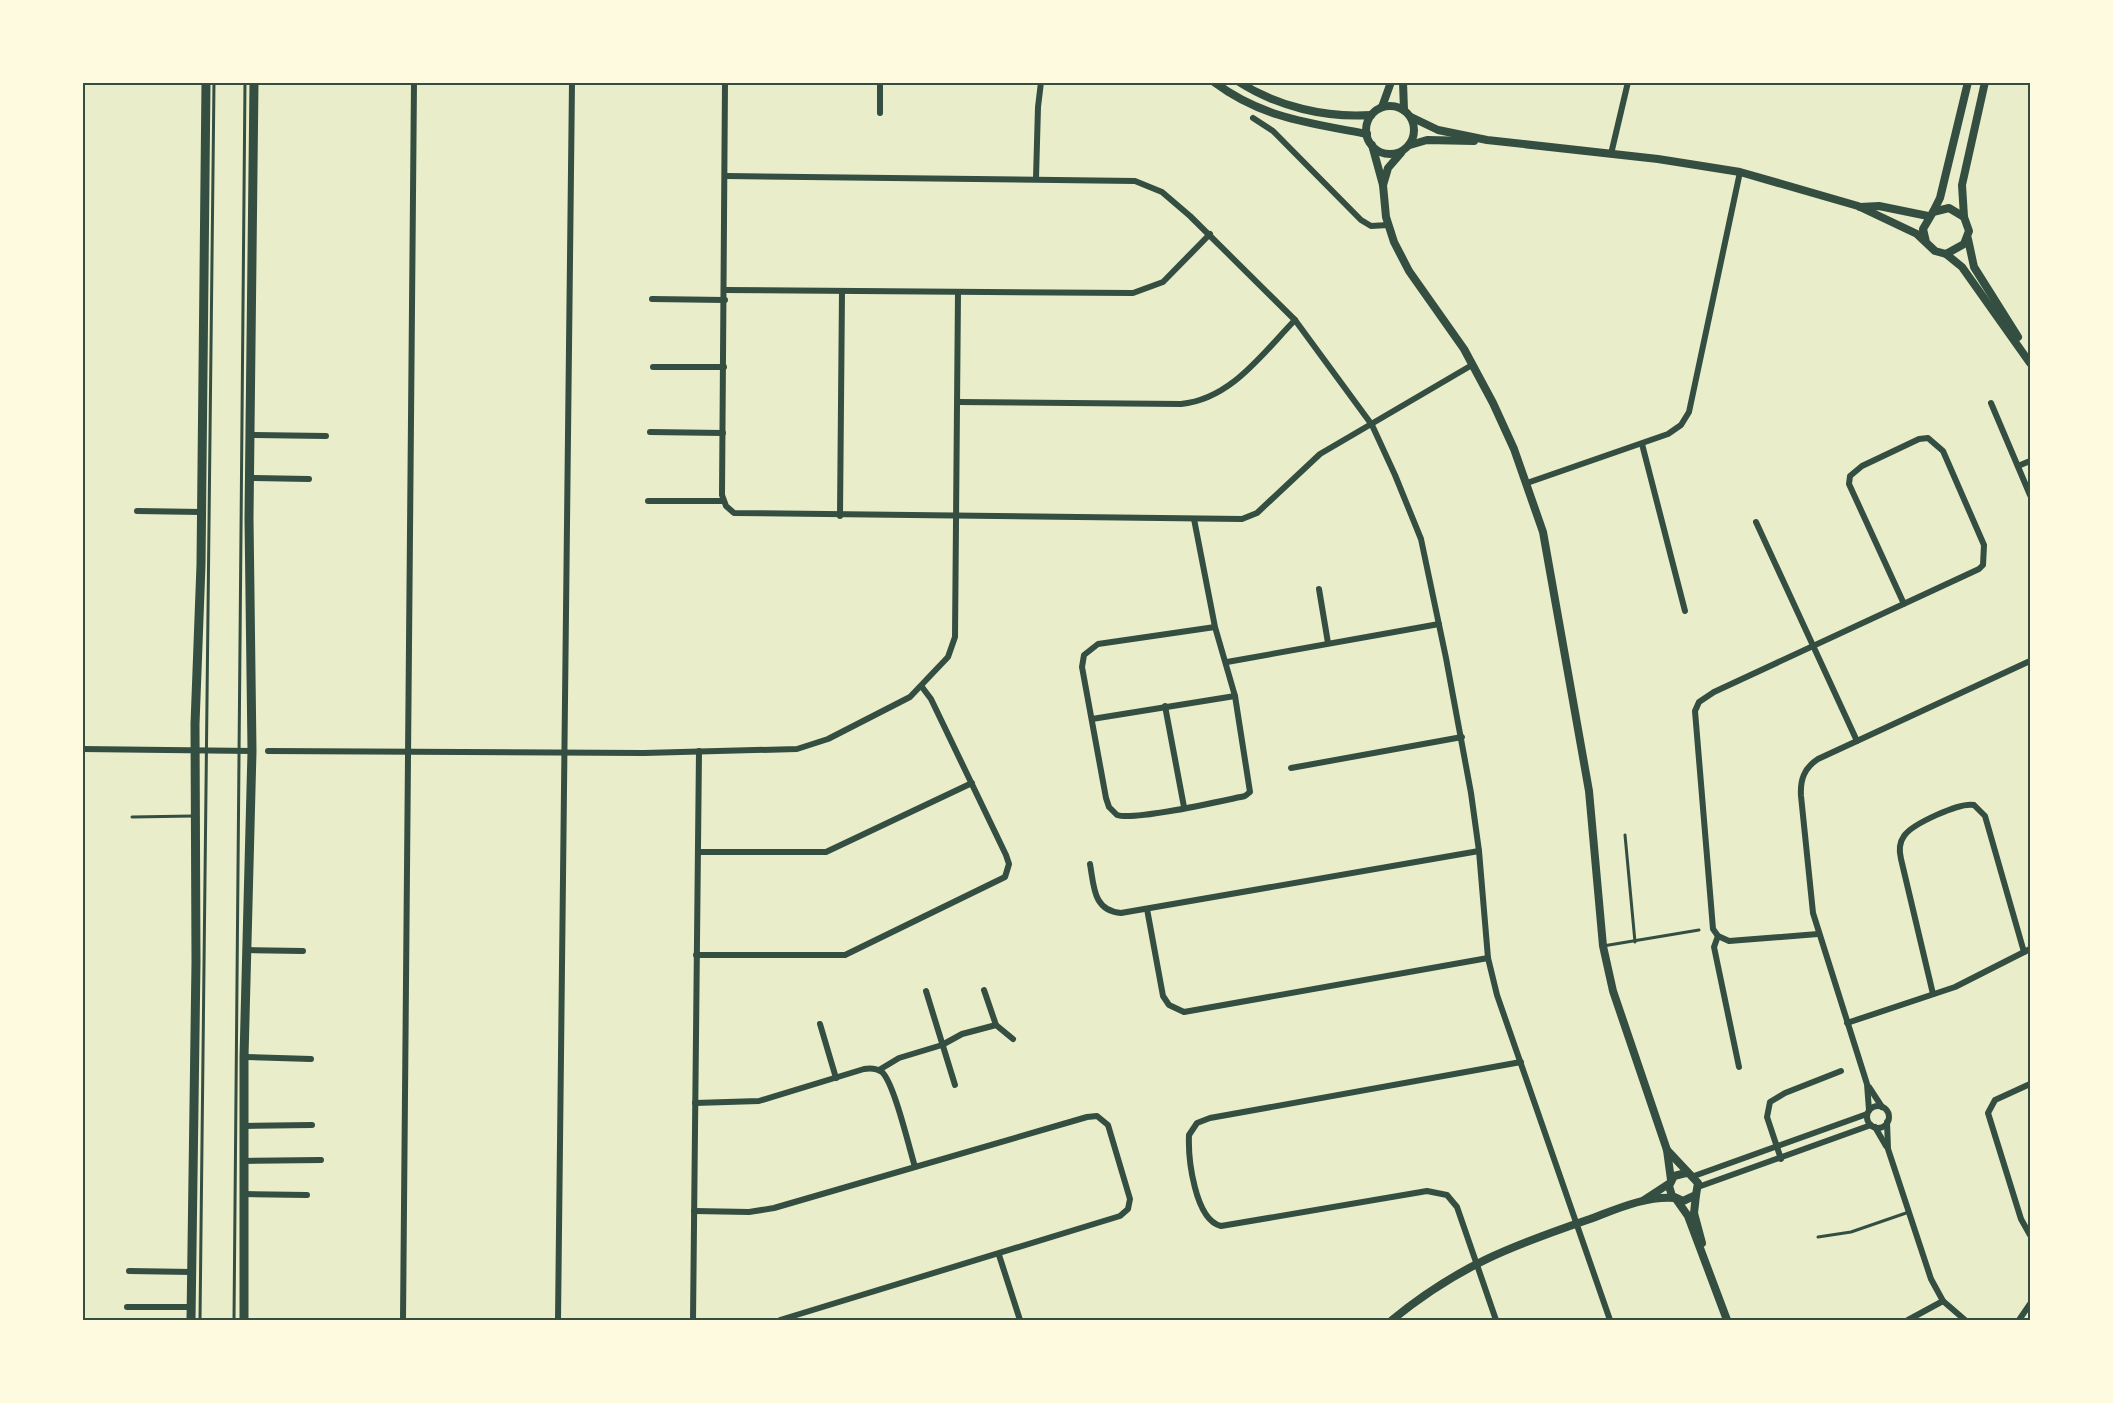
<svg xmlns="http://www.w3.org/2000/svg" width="2113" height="1403" font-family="Spectral,serif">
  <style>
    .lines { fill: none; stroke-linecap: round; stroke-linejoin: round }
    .service { stroke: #344e41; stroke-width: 3 }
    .minor { stroke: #344e41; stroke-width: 6 }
    .tertiary { stroke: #344e41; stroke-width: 8 }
    .primary { stroke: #344e41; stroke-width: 9 }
    .neatline { fill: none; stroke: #344e41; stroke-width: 2 }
  </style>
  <rect width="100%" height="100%" fill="#e9edc9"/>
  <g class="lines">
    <!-- service -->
    <g class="service">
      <path d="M 132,817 L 193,816"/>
      <path d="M 1625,835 L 1635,942"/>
      <path d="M 1603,946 L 1699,930"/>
      <path d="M 1818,1237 L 1851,1232 L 1909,1212"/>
      <path d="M 200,1320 L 214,82"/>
      <path d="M 234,1320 L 245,82"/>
    </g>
    <!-- minor -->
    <g class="minor">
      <path d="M 725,82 L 722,495 L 726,506 L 734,513 L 1242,519 L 1257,513 L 1320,454 L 1472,365"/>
      <path d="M 880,113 L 880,82"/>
      <path d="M 1253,118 L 1273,131 L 1361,220 L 1371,226 L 1388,225"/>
      <path d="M 1611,154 L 1628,82"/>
      <path d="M 726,176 L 1135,181 L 1162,192 L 1190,216 L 1295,320 L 1372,425 L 1395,475 L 1421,539 L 1446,658 L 1471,793 L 1479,851 L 1488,958 L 1497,995 L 1610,1320"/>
      <path d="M 1036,178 L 1038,107 L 1041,82"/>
      <path d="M 725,290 L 1133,293 L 1163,282 L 1210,234"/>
      <path d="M 652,299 L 725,300"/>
      <path d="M 653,367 L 724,367"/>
      <path d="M 958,402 L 1181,404 C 1231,399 1262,354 1295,320"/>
      <path d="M 1991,403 L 2030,495"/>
      <path d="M 650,432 L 723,433"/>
      <path d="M 250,435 L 326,436"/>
      <path d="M 1642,444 L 1685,611"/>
      <path d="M 2018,466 L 2030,461"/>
      <path d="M 250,478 L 309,479"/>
      <path d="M 1527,483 L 1668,434 L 1681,425 L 1689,412 L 1740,172"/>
      <path d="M 648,501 L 723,501"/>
      <path d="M 137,511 L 201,512"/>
      <path d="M 840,516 L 842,291"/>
      <path d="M 1194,519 L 1215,627 L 1235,696 L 1250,792 L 1245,796 C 1221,801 1135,821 1117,815 L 1109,807 L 1106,798 L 1082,667 L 1084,655 L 1098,644 L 1215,627"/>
      <path d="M 1756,522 L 1857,741"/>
      <path d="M 1319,589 L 1328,643"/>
      <path d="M 1227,662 L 1439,624"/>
      <path d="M 1165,706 L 1184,807"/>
      <path d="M 1092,719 L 1235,696"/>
      <path d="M 82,749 L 252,751"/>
      <path d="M 268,751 L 644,753 L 797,749 L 828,739 L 910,697 L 948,657 L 955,637 L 958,292"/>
      <path d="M 1291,768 L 1462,737"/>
      <path d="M 698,852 L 826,852 L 972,783"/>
      <path d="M 1090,864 C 1094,886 1093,911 1121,913 L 1479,851"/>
      <path d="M 1147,909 L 1163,996 L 1169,1005 L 1184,1012 L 1488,958"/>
      <path d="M 1818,934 L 1729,941 L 1718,936 L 1713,929 L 1695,711 L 1699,702 L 1714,692 C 1802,651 1890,610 1979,569 L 1983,565 L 1984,545 L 1943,451 L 1928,438 L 1919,439 L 1862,466 L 1850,476 L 1849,484 L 1904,604"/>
      <path d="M 1718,936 L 1714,947 L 1739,1067"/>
      <path d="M 246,950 L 303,951"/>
      <path d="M 696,955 L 845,955 L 1005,877 L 1009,864 L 1006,855 L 931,699 L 922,687"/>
      <path d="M 984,990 L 996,1025"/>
      <path d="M 926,991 L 955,1085"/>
      <path d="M 1933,994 L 1901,859 C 1899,851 1899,843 1904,836 C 1912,824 1960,802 1974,805 L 1985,816 L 2024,952"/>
      <path d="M 1847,1023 L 1955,987 L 2030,949"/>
      <path d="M 820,1024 L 836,1078"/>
      <path d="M 244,1057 L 311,1059"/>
      <path d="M 879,1070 L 899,1058 L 942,1045 L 962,1034 L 996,1025 L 1013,1039"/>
      <path d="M 2030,1084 L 1995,1100 L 1988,1113 L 2021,1219 L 2030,1235"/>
      <path d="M 1869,1087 L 1882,1107"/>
      <path d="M 695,1103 L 759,1101 L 864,1069 C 870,1068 876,1068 882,1072 C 894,1083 909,1147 915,1167"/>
      <circle cx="1878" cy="1117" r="11"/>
      <path d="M 1869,1110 L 1867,1084 L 1813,913 L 1801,796 C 1800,780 1804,768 1818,759 L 2030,661"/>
      <path d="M 1887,1122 L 1888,1149 L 1931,1279 L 1943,1301 L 1965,1320"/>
      <path d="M 244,1126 L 312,1125"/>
      <path d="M 1875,1127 L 1886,1146"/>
      <path d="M 1781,1159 L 1767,1117 L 1770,1102 L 1785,1093 L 1841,1071"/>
      <path d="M 243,1161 L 321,1160"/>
      <path d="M 1694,1176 L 1867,1114"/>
      <path d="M 1698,1187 L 1871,1125"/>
      <path d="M 243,1194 L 307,1195"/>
      <path d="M 694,1211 L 749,1212 L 774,1208 L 1087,1117 L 1097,1116 L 1108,1125 L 1130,1199 L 1128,1209 L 1120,1216 L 780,1320"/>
      <path d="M 999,1255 L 1020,1320"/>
      <path d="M 129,1271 L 192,1272"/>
      <path d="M 127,1307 L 191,1307"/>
      <path d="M 403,1320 L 414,82"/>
      <path d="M 558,1320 L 572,82"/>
      <path d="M 693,1320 L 699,751"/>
      <path d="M 1496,1320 L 1457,1207 L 1447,1195 L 1427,1191 L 1221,1226 C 1195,1220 1188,1159 1189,1135 L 1197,1123 L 1210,1118 L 1521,1062"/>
      <path d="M 1908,1320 L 1943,1301"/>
      <path d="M 2019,1320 L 2030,1304"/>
    </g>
    <!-- tertiary -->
    <g class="tertiary">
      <path d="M 1214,82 C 1262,118 1309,123 1367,134"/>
      <path d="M 1239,82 C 1278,107 1326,118 1371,115"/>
      <path d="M 1403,82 L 1404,110"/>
      <circle cx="1390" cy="130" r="24"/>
      <path d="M 1382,107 L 1391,82"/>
      <path d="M 1411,117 L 1438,130 L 1487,140 L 1658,159 L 1740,172 L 1858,206 L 1917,234 L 1935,251 L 1946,254 L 1964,244 L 1969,231 L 1964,217 L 1949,208 L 1933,212 L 1923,229 L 1926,242"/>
      <path d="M 1372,145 L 1383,185 L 1386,217 L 1394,242 L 1409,271 L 1464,349 L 1493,403 L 1514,449 L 1543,532 L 1589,791 L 1603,946 L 1613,991 L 1667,1150 L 1671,1180"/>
      <path d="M 1410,145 L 1427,140 L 1474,141"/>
      <path d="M 1383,185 L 1388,168 L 1401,153"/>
      <path d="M 1860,207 L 1879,206 L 1928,216"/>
      <path d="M 1933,212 L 1940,198 L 1968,82"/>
      <path d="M 1964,217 L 1962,185 L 1985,82"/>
      <path d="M 1968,239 L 1974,267 L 2018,337"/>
      <path d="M 1946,254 L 1962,267 L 2030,363"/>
      <path d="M 1667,1150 L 1698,1183 L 1696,1195 L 1683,1201 L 1672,1196 L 1669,1186 L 1674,1176 L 1686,1173"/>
      <path d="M 1696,1195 L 1694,1213 L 1702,1243"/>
      <path d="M 1676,1199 L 1688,1216 L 1727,1320"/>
      <path d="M 1644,1200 L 1670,1183"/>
      <path d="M 1392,1320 C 1458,1266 1511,1246 1590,1219 C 1617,1209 1645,1196 1674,1198"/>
    </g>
    <!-- primary -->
    <g class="primary">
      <path d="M 191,1320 L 196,962 L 195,724 L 201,565 L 206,82"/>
      <path d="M 244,1320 L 244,1057 L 252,751 L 249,518 L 254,82"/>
    </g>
  </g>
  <!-- border -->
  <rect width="2113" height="1403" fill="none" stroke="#fefae0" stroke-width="168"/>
  <rect x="84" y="84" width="1945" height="1235" class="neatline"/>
</svg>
